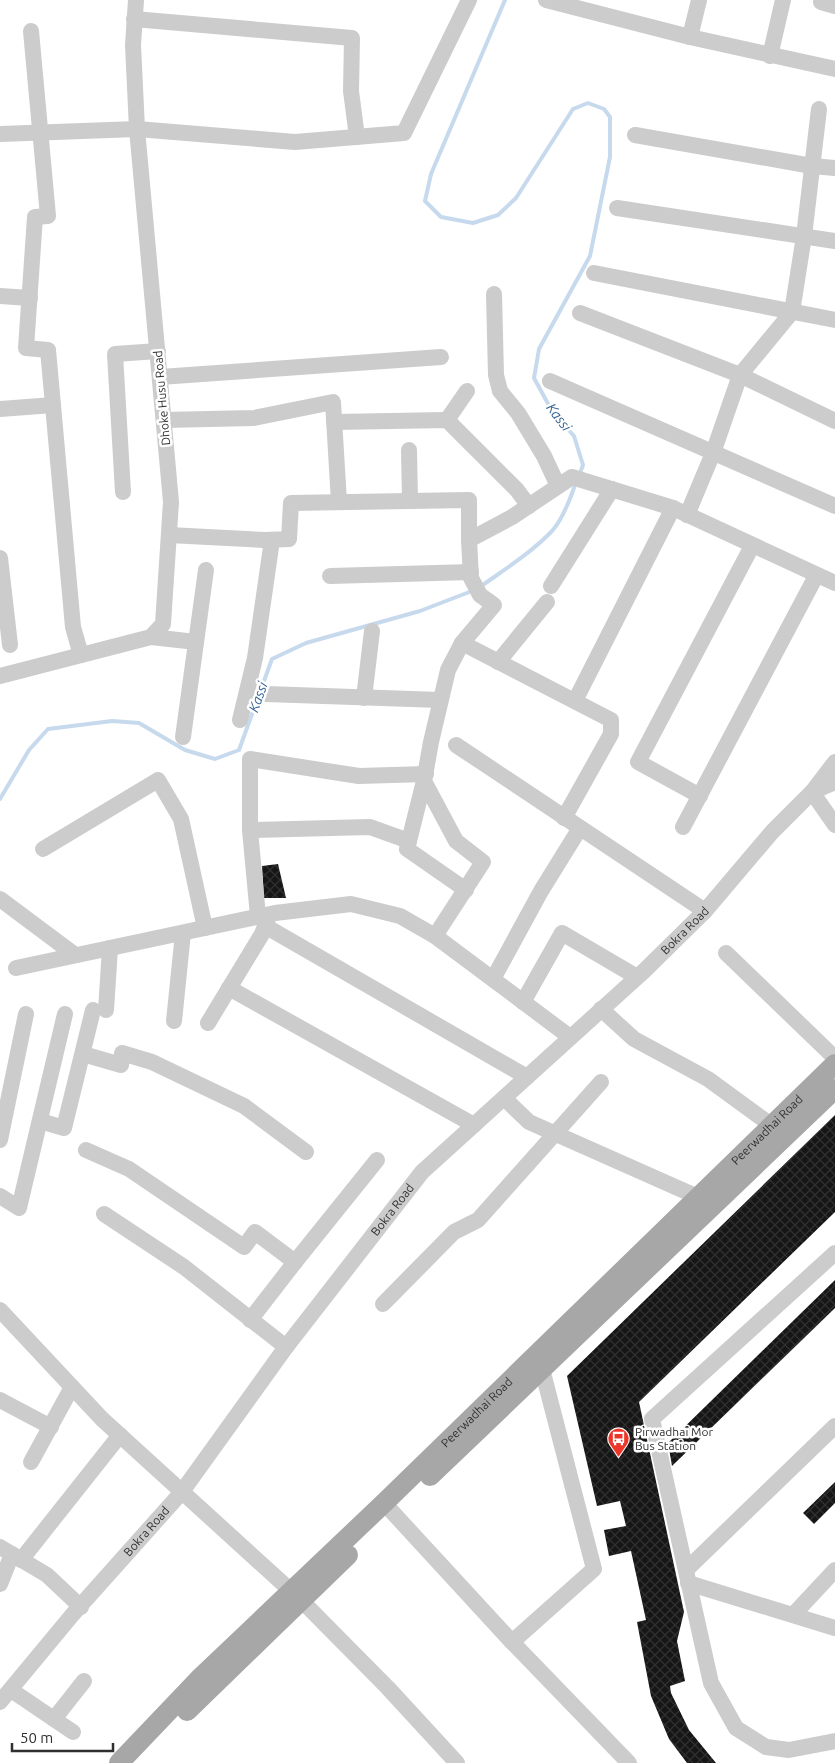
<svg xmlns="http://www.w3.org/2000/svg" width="835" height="1763" font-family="Ubuntu,sans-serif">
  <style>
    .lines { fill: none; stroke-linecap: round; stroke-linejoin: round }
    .stream { stroke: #c7d9ed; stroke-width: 4 }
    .building { fill: url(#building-cross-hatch) }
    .minor { stroke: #ccc; stroke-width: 16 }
    .major { stroke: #a7a7a7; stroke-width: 20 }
    .labels { text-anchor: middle; stroke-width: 5; stroke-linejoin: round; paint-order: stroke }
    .street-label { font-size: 12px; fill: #2f2f2f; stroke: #fff }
    .poi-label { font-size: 12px; fill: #2f2f2f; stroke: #fff; text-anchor: start }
    .water-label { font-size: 14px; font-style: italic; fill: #386495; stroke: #fff }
  </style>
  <defs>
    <pattern id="building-cross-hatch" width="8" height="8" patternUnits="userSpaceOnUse" patternTransform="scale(1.25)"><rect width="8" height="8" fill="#161616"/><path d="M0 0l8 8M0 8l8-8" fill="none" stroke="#303030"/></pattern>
  </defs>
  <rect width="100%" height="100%" fill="#fff"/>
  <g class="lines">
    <!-- stream -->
    <g class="stream">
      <path d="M 505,0 L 431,174 L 425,201 L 441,217 L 473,223 L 498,215 L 516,198 L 573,109 L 588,103 L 604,109 L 610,117 L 610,157 L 590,256 L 539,349 L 534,378 L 552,411 L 574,436 L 583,465 L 579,476"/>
      <path d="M 480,587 C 505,569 531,553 552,531 C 562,520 571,497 576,482"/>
      <path d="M 0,799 L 29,750 L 48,729 L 112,721 L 139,723 L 185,750 L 215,759 L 239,750 L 272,659 L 306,643 L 420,611 L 472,591"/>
    </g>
  </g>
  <!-- building -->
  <g class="building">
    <path d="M 278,864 L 286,898 L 264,898 L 262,866 Z"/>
    <path d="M 835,1115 L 835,1212 L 639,1402 L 684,1612 L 677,1641 L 685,1681 L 670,1686 L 671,1693 L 689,1730 L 716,1763 L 687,1763 L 669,1739 L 651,1696 L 637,1622 L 646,1620 L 631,1551 L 609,1556 L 604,1530 L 626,1526 L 620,1501 L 597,1506 L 567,1376 Z"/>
    <path d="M 835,1280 L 835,1308 L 672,1466 L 668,1443 Z"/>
    <path d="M 835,1482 L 835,1503 L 814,1524 L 803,1513 Z"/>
  </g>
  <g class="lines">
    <!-- minor -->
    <g class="minor">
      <path d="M 546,0 L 690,37 L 835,69"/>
      <path d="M 821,2 L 835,6"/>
      <path d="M 134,19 L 352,38 L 351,91 L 357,137"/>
      <path d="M 31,31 L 48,216 L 35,217 L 26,348 L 48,350 L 73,627 L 81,655"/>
      <path d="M 690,37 L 699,0"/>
      <path d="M 770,56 L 783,0"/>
      <path d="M 0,134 L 137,129 L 295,142 L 404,133 L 469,0"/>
      <path d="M 635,135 L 812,166 L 835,168"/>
      <path d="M 617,208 L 835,241"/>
      <path d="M 594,273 L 835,320"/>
      <path d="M 494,294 L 496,375 L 500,391 L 518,413 L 544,456 L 558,486"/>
      <path d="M 0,296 L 30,298"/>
      <path d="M 580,313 L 740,375 L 835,421"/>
      <path d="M 160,377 L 441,357"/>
      <path d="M 550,381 L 835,506"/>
      <path d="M 0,409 L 53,405"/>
      <path d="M 164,420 L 254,418 L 333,402 L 339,502"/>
      <path d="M 447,420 L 467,391"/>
      <path d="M 334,422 L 447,420 L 517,490 L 529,506"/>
      <path d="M 409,450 L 410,501"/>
      <path d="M 123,492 L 115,354 L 158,351"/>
      <path d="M 687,515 L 713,453 L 740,375 L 792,312 L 804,236 L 819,109"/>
      <path d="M 169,535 L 265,540 L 289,539 L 291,503 L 469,500 L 469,540 L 512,517 L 572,477 L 673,508 L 835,583"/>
      <path d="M 0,558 L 10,645"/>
      <path d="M 330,576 L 471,572"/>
      <path d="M 551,586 L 612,489"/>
      <path d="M 151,637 L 196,642"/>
      <path d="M 462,643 L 611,720 L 611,734 L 564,818"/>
      <path d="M 498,662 L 547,602"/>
      <path d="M 0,676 L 151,637 L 163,624 L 171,502 L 137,129 L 133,45 L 136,0"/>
      <path d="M 579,693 L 673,508"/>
      <path d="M 266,694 L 440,700"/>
      <path d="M 364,698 L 372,631"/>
      <path d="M 240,720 L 255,658 L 272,540"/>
      <path d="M 183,737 L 206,570"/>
      <path d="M 456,745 L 705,911"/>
      <path d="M 424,781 L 407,849 L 466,890"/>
      <path d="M 835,782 L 812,792 L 835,825"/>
      <path d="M 700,796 L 638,762 L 752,546"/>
      <path d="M 683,827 L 816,576"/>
      <path d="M 250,830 L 250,759 L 359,776 L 426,774"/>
      <path d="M 43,849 L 158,780 L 181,819 L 205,928"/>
      <path d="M 0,899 L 75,955"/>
      <path d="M 258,916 L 250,830 L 370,827 L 409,841"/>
      <path d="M 265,926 L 527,1077"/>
      <path d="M 435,936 L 483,862 L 456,841 L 424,781 L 431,742 L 448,670 L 462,643 L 494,605 L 480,595 L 471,578 L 469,540"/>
      <path d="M 726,953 L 835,1058"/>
      <path d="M 16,968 L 275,913 L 351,904 L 400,916 L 435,936 L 570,1037"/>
      <path d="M 493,979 L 541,891 L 580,828"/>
      <path d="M 229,988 L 474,1125"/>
      <path d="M 523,1002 L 562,933 L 637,977"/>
      <path d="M 601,1009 L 634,1039 L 708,1079 L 771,1125"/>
      <path d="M 106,1010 L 110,948"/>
      <path d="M 174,1021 L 183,933"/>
      <path d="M 208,1023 L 262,934 L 269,916"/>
      <path d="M 83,1054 L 121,1065 L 122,1053 L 152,1062 L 244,1106 L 306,1152"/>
      <path d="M 504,1098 L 529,1122 L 698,1197"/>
      <path d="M 40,1121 L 64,1128 L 93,1010"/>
      <path d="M 0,1140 L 26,1014"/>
      <path d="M 86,1150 L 129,1169 L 244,1247 L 255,1232 L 295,1262 L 377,1160"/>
      <path d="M 0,1196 L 19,1208 L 65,1014"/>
      <path d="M 104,1214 L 184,1267 L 286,1347"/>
      <path d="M 835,1253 L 652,1419 L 711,1683 L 736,1728 L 766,1747 L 789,1750 L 835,1741"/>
      <path d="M 383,1304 L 454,1232 L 478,1220 L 601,1082"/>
      <path d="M 0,1310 L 102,1419 L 301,1600 L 388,1688 L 457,1763"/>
      <path d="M 250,1320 L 295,1262"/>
      <path d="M 0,1400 L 51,1427"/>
      <path d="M 31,1462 L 72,1387"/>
      <path d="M 384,1503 L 512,1642 L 629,1763"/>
      <path d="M 0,1547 L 47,1575 L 81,1607"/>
      <path d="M 21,1560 L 120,1435"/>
      <path d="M 686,1570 L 835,1426"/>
      <path d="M 688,1583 L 835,1628"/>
      <path d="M 0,1584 L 12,1554"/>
      <path d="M 793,1615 L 835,1570"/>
      <path d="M 512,1642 L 594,1569 L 542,1369"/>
      <path d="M 11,1690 L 73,1732"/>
      <path id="s1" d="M 0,1702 L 73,1614 L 181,1493 L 286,1347 L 422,1172 L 644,971 L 705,911 L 772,832 L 812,792 L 835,762"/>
      <path d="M 54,1719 L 84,1681"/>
    </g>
    <!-- major -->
    <g class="major">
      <path d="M 430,1476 L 835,1089"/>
      <path d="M 187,1711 L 348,1555"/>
      <path id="s2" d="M 119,1763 L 201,1677 L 384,1503 L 835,1064"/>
    </g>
  </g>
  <!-- icons -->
  <defs>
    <symbol id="bus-pin" viewBox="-11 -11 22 30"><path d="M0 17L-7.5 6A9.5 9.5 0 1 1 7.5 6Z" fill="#ee3628" stroke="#fff"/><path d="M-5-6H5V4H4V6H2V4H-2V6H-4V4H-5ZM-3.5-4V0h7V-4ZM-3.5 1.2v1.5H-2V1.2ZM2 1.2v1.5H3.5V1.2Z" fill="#fff"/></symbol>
  </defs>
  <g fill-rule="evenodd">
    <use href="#bus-pin" x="606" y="1426" width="25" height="34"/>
  </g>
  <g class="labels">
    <!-- street labels -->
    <g class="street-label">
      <text transform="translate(162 398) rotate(-95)" y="4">Dhoke Husu Road</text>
      <text dy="4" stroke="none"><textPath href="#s1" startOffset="1035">Bokra Road</textPath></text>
      <text dy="4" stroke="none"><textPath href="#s2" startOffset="906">Peerwadhai Road</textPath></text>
      <text dy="4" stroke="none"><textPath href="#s1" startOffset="630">Bokra Road</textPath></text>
      <text dy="4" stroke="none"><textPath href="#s2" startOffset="501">Peerwadhai Road</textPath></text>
      <text dy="4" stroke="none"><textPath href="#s1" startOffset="225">Bokra Road</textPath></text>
    </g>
    <!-- poi labels -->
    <g class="poi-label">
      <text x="635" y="1436">Pirwadhai Mor<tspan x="635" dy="14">Bus Station</tspan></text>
    </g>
    <!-- water labels -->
    <g class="water-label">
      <text transform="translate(559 417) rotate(53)" y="5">Kassi</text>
      <text transform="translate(258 697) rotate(-70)" y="5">Kassi</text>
    </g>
  </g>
  <!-- scale -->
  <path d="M12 1743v8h101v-8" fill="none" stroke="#2f2f2f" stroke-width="2.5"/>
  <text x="20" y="1743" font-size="15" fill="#2f2f2f" stroke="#ffffff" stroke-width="4" paint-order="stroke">50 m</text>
</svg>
